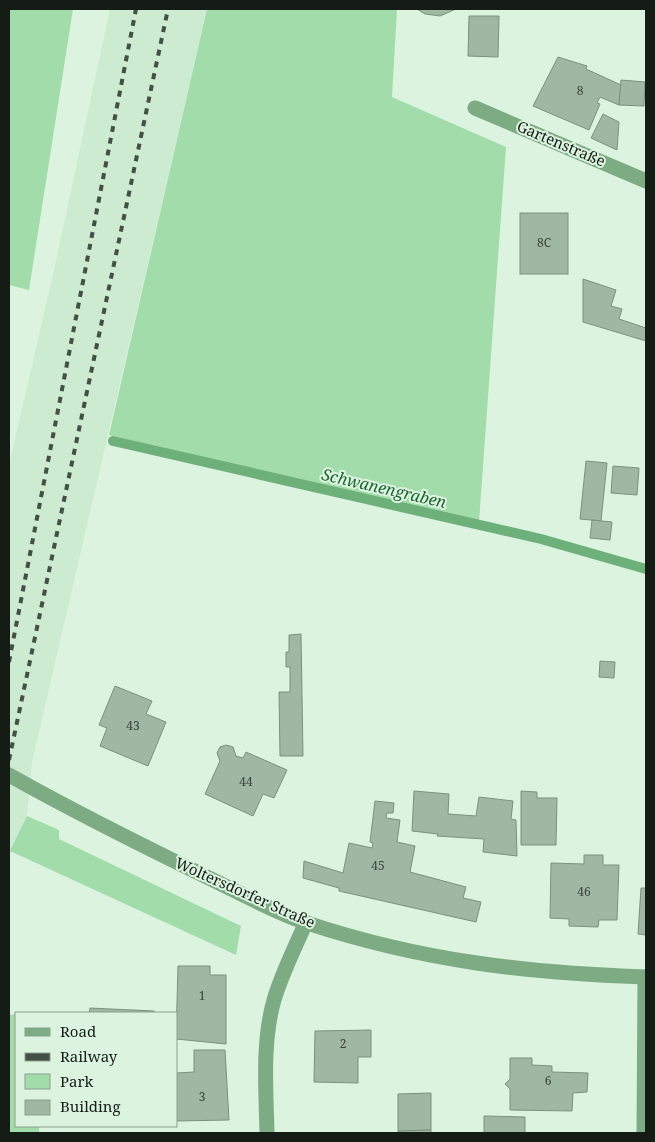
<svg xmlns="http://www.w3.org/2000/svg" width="655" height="1142" font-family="'Noto Serif',serif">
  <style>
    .built { fill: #cdebd1 }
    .green { fill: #a2dcab }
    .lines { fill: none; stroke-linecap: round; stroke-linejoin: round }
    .stream { stroke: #6db079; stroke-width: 10 }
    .building { fill: #a0b7a3; stroke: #7b917e }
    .minor { stroke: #7dab84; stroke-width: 15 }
    .rail { stroke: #444f45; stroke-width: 4; stroke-dasharray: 6 6; stroke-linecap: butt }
    .labels { text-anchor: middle; stroke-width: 4; stroke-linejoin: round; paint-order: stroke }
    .number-label { font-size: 12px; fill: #374338 }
    .street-label { font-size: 15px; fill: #141c15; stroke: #dcf4df }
    .water-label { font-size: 16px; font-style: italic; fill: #1c6330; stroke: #dcf4df }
  </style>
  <rect width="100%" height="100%" fill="#dcf4df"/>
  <!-- built -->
  <path class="built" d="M 110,9 L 207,9 L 32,762 L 27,816 L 9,858 L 9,465 L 54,270 Z"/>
  <!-- green -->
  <g class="green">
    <path d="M 9,9 L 73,9 L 29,290 L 9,285 Z"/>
    <path d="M 207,9 L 397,9 L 392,97 L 506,147 L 479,522 L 109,435 Z"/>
    <path d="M 27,816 L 59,830 L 59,839 L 241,926 L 236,955 L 10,851 Z"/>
    <path d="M 16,1014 L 16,1126 L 39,1126 L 39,1133 L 9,1133 L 9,1015 Z"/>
  </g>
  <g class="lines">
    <!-- stream -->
    <path class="stream" d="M 113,441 L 541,539 L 646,569"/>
  </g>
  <!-- building -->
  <g class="building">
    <path d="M 417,9 L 456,9 L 440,16 L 425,14 Z"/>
    <path d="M 469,16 L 499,16 L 498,57 L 468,56 Z"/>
    <path d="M 558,57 L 587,66 L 586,69 L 621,85 L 619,105 L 600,97 L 597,103 L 600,104 L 589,130 L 533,106 Z"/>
    <path d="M 621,80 L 645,82 L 644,106 L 619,105 Z"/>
    <path d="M 603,114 L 619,122 L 617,150 L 591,138 Z"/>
    <rect x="520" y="213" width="48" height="61"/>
    <path d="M 583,279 L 616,290 L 611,306 L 622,309 L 619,319 L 646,328 L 646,341 L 583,322 Z"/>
    <path d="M 586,461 L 607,463 L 601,521 L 580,519 Z"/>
    <path d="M 613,466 L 639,468 L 637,495 L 611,493 Z"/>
    <path d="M 592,520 L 612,522 L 610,540 L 590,538 Z"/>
    <path d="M 301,634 L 303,756 L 280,756 L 279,692 L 290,692 L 290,667 L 286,667 L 286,652 L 289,652 L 289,635 Z"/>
    <path d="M 600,661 L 615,662 L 614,678 L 599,677 Z"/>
    <path d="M 115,686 L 152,701 L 146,714 L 166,722 L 148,766 L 100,746 L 107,728 L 99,725 Z"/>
    <path d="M 226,745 L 233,747 L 236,756 L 243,758 L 246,752 L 287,770 L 274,798 L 263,794 L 253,816 L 205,794 L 220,761 L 217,753 L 220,747 Z"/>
    <path d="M 414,791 L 449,794 L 448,814 L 476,816 L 479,797 L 513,801 L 511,819 L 516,820 L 517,856 L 483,852 L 484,839 L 437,836 L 438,834 L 412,831 Z"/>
    <path d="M 521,791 L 537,792 L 537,798 L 557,798 L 556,845 L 521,845 Z"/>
    <path d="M 375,801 L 394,803 L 393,813 L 387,813 L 386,818 L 400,820 L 397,842 L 415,846 L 410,872 L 466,887 L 463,898 L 481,902 L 476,922 L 339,891 L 339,888 L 303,878 L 304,861 L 343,873 L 349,843 L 372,848 L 373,843 L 370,842 Z"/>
    <path d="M 584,855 L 603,855 L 603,865 L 619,865 L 617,920 L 599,920 L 598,927 L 569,926 L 569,919 L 550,918 L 551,863 L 584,864 Z"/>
    <path d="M 641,888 L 646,888 L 646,935 L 638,934 Z"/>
    <path d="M 178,966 L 210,966 L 210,975 L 226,975 L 226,1044 L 176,1039 Z"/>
    <path d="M 90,1008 L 154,1011 L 154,1013 L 89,1013 Z"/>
    <path d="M 371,1030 L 371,1057 L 358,1057 L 358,1083 L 314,1082 L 315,1031 Z"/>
    <path d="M 194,1050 L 225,1050 L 229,1120 L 176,1121 L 176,1073 L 194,1072 Z"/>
    <path d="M 510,1058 L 532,1058 L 532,1065 L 552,1066 L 552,1072 L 588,1073 L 587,1092 L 573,1093 L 572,1111 L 510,1110 L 510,1089 L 505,1084 L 510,1079 Z"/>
    <path d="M 431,1093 L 431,1130 L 398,1131 L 398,1094 Z"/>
    <path d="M 484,1116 L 525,1117 L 525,1133 L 484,1133 Z"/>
    <path d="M 431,1130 L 431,1133 L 398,1133 L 398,1131 Z"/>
  </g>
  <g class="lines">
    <!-- minor -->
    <g class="minor">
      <path d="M 475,108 L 646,181"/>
      <path d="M 9,775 C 75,812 143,846 211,879 C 242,894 274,912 307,923 C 422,961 527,973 646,977"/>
      <path d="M 267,1133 C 266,1090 262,1042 274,1000 C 282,973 295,948 306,922"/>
      <path d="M 644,1133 L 645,977"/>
    </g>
    <!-- rail -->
    <g class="rail">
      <path d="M 9,662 L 136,9"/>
      <path d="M 9,760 L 168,9"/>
    </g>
  </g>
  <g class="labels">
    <!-- number labels -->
    <g class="number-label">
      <text x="580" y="95">8</text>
      <text x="544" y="247">8C</text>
      <text x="133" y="730">43</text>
      <text x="246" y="786">44</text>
      <text x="378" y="870">45</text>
      <text x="584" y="896">46</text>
      <text x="202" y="1000">1</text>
      <text x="343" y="1048">2</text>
      <text x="548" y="1085">6</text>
      <text x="202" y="1101">3</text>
    </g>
    <!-- street labels -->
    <g class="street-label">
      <text transform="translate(561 144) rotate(23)" y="5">Gartenstraße</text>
      <text transform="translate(245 893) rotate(24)" y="5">Woltersdorfer Straße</text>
    </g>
    <!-- water labels -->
    <g class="water-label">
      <text transform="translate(384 488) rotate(13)" y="6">Schwanengraben</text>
    </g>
  </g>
  <!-- border -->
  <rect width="655" height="1142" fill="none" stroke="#141c15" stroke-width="20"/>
  <!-- legend -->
  <rect x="15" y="1012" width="162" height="115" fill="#dcf4df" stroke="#8c9e8e"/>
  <rect x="25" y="1028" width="25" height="8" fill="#7dab84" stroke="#8c9e8e"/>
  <text x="60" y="1037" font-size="15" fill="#141c15">Road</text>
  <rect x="25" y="1053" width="25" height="8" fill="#444f45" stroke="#8c9e8e"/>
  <text x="60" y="1062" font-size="15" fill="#141c15">Railway</text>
  <rect x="25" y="1074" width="25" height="15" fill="#a2dcab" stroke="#8c9e8e"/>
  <text x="60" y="1087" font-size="15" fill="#141c15">Park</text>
  <rect x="25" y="1100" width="25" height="15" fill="#a0b7a3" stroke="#8c9e8e"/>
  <text x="60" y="1112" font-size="15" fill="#141c15">Building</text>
</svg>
